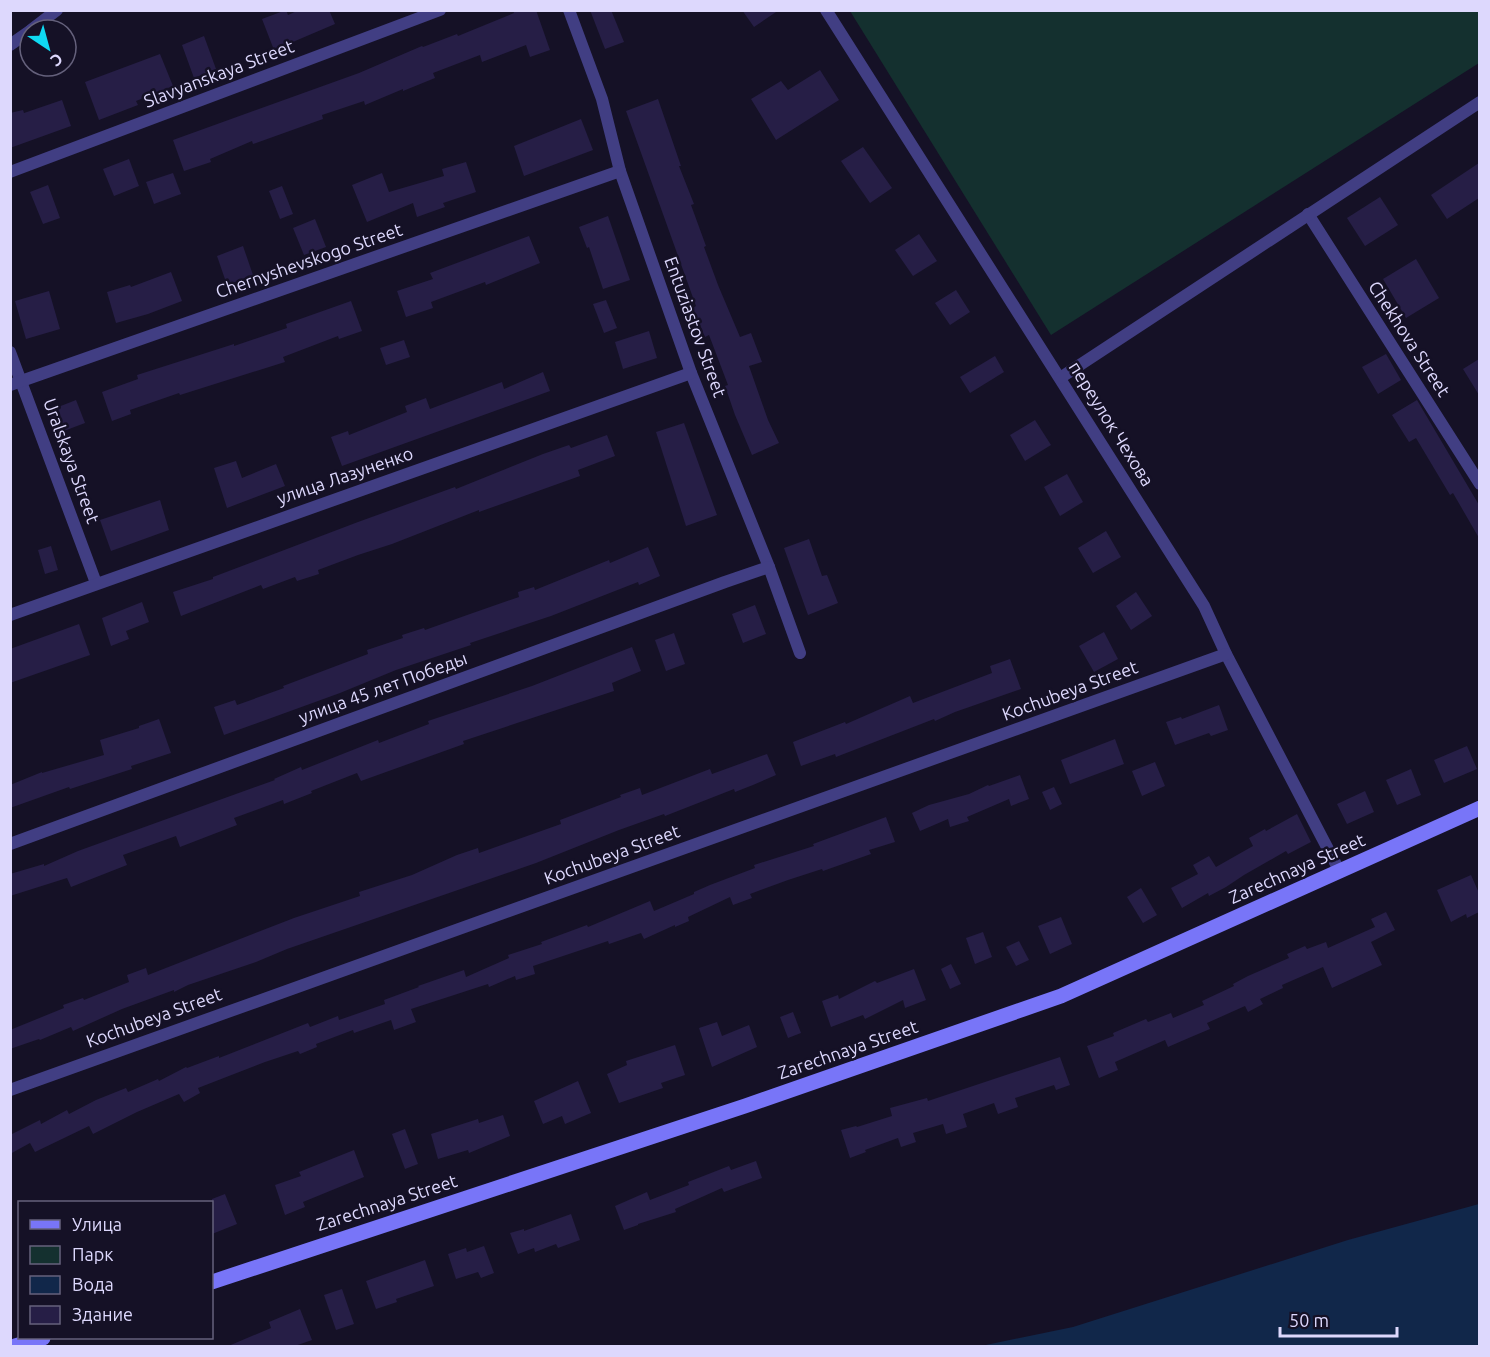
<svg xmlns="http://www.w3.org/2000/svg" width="1490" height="1357" font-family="Ubuntu,sans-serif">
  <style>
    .green { fill: #14302f }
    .water { fill: #11274a }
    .building { fill: #261e46 }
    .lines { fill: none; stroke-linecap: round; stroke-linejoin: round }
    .minor { stroke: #413e83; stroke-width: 12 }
    .secondary { stroke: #7875f8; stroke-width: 15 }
    .labels { text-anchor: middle; stroke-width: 5; stroke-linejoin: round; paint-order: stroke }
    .street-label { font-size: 18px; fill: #ddd8fd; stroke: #151126 }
  </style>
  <rect width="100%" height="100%" fill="#151126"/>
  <!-- green -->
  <path class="green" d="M 850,11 L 1479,11 L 1479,63 L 1051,335 Z"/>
  <!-- water -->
  <path class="water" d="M 1479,1204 L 1479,1346 L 981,1346 L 1073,1327 L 1348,1240 Z"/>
  <!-- building -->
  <g class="building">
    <path d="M 286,10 L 288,15 L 299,10 L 329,10 L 335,24 L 274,50 L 262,19 Z"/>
    <path d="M 513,10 L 536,10 L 550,50 L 530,57 L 526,45 L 482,62 L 480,55 L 433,73 L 435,78 L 403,91 L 403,89 L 365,105 L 364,101 L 322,115 L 323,119 L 253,144 L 252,141 L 210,159 L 211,162 L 184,171 L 173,140 L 359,73 L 422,46 L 423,47 L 457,34 L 458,36 L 514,13 Z"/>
    <path d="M 590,10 L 611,10 L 624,42 L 605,49 Z"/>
    <path d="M 742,10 L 779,10 L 754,27 Z"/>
    <path d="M 204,36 L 216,69 L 194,78 L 182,45 Z"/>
    <path d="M 160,54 L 173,86 L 136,101 L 138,105 L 99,120 L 85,82 Z"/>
    <path d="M 820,70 L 839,100 L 776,140 L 751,99 L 781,81 L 788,90 Z"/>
    <path d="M 658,99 L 681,166 L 679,166 L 694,204 L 691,205 L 706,246 L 704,247 L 718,285 L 740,337 L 751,333 L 762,362 L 749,366 L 768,420 L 779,443 L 752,455 L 735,415 L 725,386 L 728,385 L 709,335 L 705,337 L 693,308 L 696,306 L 626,111 Z"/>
    <path d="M 62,100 L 71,126 L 10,148 L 10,113 L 23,110 L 24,113 Z"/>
    <path d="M 581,119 L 593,150 L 524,176 L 514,146 Z"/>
    <path d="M 863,147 L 892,188 L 870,203 L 841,161 Z"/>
    <path d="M 129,159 L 139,186 L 114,196 L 103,169 Z"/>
    <path d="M 466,162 L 476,192 L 443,203 L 445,207 L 417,217 L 413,203 L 367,222 L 352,185 L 382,173 L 389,192 L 444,176 L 442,169 Z"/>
    <path d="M 1479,163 L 1479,198 L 1447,219 L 1431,195 Z"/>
    <path d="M 173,173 L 181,194 L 154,204 L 146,182 Z"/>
    <path d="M 48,185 L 60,218 L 43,224 L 30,192 Z"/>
    <path d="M 282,186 L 293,214 L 280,219 L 269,191 Z"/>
    <path d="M 1380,197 L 1398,225 L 1365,246 L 1347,218 Z"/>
    <path d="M 608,216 L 630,280 L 603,289 L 589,247 L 587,248 L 579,227 Z"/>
    <path d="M 315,219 L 326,247 L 304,255 L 293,228 Z"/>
    <path d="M 919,234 L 937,261 L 913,276 L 895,250 Z"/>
    <path d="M 529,236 L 540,263 L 486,285 L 485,282 L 431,302 L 433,308 L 406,317 L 397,291 L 433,279 L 430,273 Z"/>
    <path d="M 243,246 L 253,275 L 227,285 L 217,256 Z"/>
    <path d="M 1416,259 L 1439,298 L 1406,318 L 1383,279 Z"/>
    <path d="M 171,272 L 182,301 L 148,314 L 116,323 L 107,292 L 130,285 L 131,287 Z"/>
    <path d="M 956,290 L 970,312 L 950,325 L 935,303 Z"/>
    <path d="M 49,291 L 60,329 L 26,339 L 15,301 Z"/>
    <path d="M 606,300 L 617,328 L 604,333 L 593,304 Z"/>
    <path d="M 351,301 L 362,331 L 339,339 L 338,336 L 283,357 L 285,362 L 180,395 L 179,393 L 130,410 L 131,414 L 112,421 L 102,392 L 138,379 L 137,375 L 234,344 L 234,346 L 287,328 L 286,324 Z"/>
    <path d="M 649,331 L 657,358 L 623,369 L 615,342 Z"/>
    <path d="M 404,340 L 410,357 L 386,365 L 380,348 Z"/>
    <path d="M 1386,354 L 1401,380 L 1378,394 L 1362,367 Z"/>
    <path d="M 995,356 L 1004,372 L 970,393 L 960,377 Z"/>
    <path d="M 1479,359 L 1479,395 L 1463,369 Z"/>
    <path d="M 543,372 L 550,391 L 342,466 L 331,437 L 348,431 L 349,435 L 407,412 L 405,406 L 426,398 L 430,409 L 502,382 L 504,389 Z"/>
    <path d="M 76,400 L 85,423 L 56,434 L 48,411 Z"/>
    <path d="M 1417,400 L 1479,505 L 1479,538 L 1453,493 L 1450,495 L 1416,438 L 1409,442 L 1392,415 Z"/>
    <path d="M 1035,420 L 1051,445 L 1025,461 L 1010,435 Z"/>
    <path d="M 684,423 L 717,515 L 686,526 L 656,432 Z"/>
    <path d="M 607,435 L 615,456 L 578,470 L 580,476 L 479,512 L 479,510 L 392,544 L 358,555 L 318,570 L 319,574 L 297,581 L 295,577 L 263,589 L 261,585 L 181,616 L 173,592 L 213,579 L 213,577 L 358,522 L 455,487 L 456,489 L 543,454 L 569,445 L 571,448 Z"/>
    <path d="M 236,461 L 242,478 L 276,464 L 285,486 L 227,508 L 214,468 Z"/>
    <path d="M 1067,474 L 1083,502 L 1060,516 L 1044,487 Z"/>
    <path d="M 160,500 L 169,530 L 111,551 L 100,520 Z"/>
    <path d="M 1106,531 L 1121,557 L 1093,573 L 1078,548 Z"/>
    <path d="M 809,539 L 822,576 L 827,575 L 838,603 L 808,615 L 784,548 Z"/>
    <path d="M 51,546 L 58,570 L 45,574 L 38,550 Z"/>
    <path d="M 648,547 L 660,576 L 639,585 L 638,582 L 551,616 L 470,643 L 471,645 L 396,670 L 340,693 L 224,735 L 214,707 L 235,700 L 237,705 L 284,688 L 283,686 L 368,654 L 367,650 L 403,638 L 402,635 L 424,628 L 425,630 L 470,614 L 519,597 L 518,592 L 534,587 L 535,590 L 609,560 L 610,563 Z"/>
    <path d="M 1136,592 L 1152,616 L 1131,630 L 1116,606 Z"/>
    <path d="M 142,602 L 149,622 L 126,631 L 129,639 L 111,646 L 102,618 Z"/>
    <path d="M 755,605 L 766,634 L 743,643 L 732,614 Z"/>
    <path d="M 79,624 L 90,655 L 10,683 L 10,649 Z"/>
    <path d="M 1104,632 L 1118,659 L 1094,672 L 1079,646 Z"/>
    <path d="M 674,633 L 685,664 L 666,671 L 655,640 Z"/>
    <path d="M 632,647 L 641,671 L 612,683 L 614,691 L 463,741 L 464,744 L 361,781 L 357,773 L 311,791 L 312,793 L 284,804 L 283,800 L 234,818 L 237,825 L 180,847 L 176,836 L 123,855 L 127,865 L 71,887 L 67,878 L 10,896 L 10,874 L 44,864 L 44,866 L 78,851 L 275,780 L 274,779 L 301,767 L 302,770 L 378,740 L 379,743 L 429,724 L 428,721 L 532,686 Z"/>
    <path d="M 1010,659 L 1021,689 L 955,712 L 935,721 L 934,719 L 836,757 L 835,754 L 801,766 L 793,742 L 845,722 L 846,724 L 910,696 L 913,703 L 992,673 L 990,666 Z"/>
    <path d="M 1219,705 L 1228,730 L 1211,736 L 1209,733 L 1175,745 L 1166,722 L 1181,717 L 1182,719 Z"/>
    <path d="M 159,719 L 171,753 L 131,766 L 132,769 L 70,789 L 69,787 L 10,808 L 10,785 L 42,772 L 42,773 L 104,755 L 100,740 L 139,728 L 139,726 Z"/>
    <path d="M 1115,739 L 1124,764 L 1070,784 L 1061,760 Z"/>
    <path d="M 1467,746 L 1477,769 L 1444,783 L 1434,760 Z"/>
    <path d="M 767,754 L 776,775 L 753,785 L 735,792 L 734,789 L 665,816 L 664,814 L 619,830 L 536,863 L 287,949 L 256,962 L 188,985 L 174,992 L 174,990 L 122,1009 L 73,1031 L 71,1027 L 40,1040 L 39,1039 L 10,1049 L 10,1030 L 64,1008 L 63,1005 L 83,998 L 84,1000 L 129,982 L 127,975 L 146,968 L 148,975 L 294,918 L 360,896 L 359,892 L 412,875 L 457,855 L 478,848 L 479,853 L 561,824 L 560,820 L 621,797 L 620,795 L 640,788 L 642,795 L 710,769 L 712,774 Z"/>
    <path d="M 1155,762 L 1165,786 L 1142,796 L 1132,771 Z"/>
    <path d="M 1411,769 L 1421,795 L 1397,805 L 1386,780 Z"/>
    <path d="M 1020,775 L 1029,799 L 1011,806 L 1009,799 L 967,817 L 969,821 L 950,827 L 948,819 L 920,831 L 912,813 L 929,805 L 969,794 L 988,785 L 989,786 Z"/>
    <path d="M 1054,787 L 1062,804 L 1050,810 L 1042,792 Z"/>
    <path d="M 1365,791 L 1374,812 L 1347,824 L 1337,804 Z"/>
    <path d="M 1297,814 L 1311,842 L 1288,854 L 1286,851 L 1244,875 L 1226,887 L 1209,896 L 1208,893 L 1182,908 L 1171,888 L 1198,874 L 1193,865 L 1209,856 L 1216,867 L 1253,846 L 1249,838 L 1265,829 L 1266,831 Z"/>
    <path d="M 886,817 L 895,842 L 869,850 L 871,854 L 823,871 L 822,869 L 788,880 L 750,894 L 752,898 L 733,905 L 730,897 L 688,917 L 689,921 L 675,927 L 675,925 L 644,939 L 641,933 L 609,944 L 608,941 L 533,966 L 535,974 L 516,980 L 515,976 L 489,987 L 488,984 L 411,1009 L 416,1022 L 394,1030 L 391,1020 L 354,1033 L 353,1030 L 316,1044 L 317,1047 L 300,1054 L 298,1051 L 265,1062 L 198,1088 L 200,1093 L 184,1102 L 179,1094 L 137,1112 L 93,1134 L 89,1126 L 35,1152 L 30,1143 L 10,1154 L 10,1135 L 40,1120 L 41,1124 L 67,1110 L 69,1114 L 96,1100 L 126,1088 L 128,1092 L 158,1079 L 159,1081 L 186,1067 L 187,1068 L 219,1056 L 219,1058 L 308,1023 L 310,1027 L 338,1016 L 339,1020 L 385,1004 L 384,1000 L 419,987 L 418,986 L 464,970 L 466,977 L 509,958 L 508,955 L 542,944 L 541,942 L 587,925 L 588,927 L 650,901 L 654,911 L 694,894 L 694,892 L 710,885 L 755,868 L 754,865 L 814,846 L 813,844 Z"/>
    <path d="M 1471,875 L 1479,893 L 1479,912 L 1467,918 L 1466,914 L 1451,922 L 1437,890 Z"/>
    <path d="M 1141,888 L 1157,915 L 1143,923 L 1127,897 Z"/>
    <path d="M 1386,912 L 1395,930 L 1371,942 L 1382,965 L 1332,988 L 1323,967 L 1282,985 L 1283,988 L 1260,999 L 1263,1004 L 1248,1012 L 1245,1006 L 1207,1023 L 1210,1029 L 1191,1037 L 1168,1047 L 1165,1040 L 1115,1062 L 1118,1070 L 1099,1078 L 1087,1046 L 1114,1036 L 1113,1033 L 1146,1019 L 1148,1022 L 1171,1013 L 1173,1018 L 1204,1005 L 1202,1001 L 1234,986 L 1233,984 L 1248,976 L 1289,958 L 1287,954 L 1305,946 L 1307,949 L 1326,942 L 1328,948 L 1375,927 L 1371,919 Z"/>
    <path d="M 1061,917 L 1072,944 L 1050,954 L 1038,926 Z"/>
    <path d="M 983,932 L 992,957 L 975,964 L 966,938 Z"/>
    <path d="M 1019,941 L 1029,960 L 1016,966 L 1006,947 Z"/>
    <path d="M 951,964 L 961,984 L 950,989 L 941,969 Z"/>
    <path d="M 914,969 L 926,1000 L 905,1008 L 903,1000 L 865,1019 L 863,1015 L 831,1027 L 822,1001 L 838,995 L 839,999 L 875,981 L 877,983 Z"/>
    <path d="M 793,1012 L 801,1033 L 788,1038 L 780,1017 Z"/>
    <path d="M 717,1022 L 722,1036 L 749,1025 L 757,1047 L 712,1067 L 699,1028 Z"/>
    <path d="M 675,1045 L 685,1075 L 661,1083 L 663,1088 L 619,1103 L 607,1074 L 627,1065 L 626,1061 Z"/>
    <path d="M 1060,1057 L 1070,1085 L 1056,1090 L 1054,1085 L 1015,1098 L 1018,1107 L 998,1114 L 994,1103 L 963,1114 L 967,1127 L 946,1134 L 943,1124 L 913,1133 L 916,1142 L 901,1147 L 898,1138 L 865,1150 L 866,1152 L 850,1158 L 841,1130 L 856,1126 L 857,1127 L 892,1116 L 890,1108 L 927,1098 L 928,1101 Z"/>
    <path d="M 578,1081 L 591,1113 L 565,1124 L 562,1116 L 543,1124 L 534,1101 Z"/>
    <path d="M 503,1115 L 510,1136 L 469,1153 L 468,1150 L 438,1159 L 431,1134 L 478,1119 L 479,1123 Z"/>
    <path d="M 405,1129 L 418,1164 L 405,1169 L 392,1134 Z"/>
    <path d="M 354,1150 L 364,1177 L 303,1202 L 305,1207 L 285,1215 L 275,1185 L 301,1176 L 299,1172 Z"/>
    <path d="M 756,1161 L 762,1178 L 724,1192 L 722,1188 L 675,1209 L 676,1212 L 638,1224 L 638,1225 L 624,1230 L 615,1206 L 647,1192 L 650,1200 L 689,1185 L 688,1182 L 729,1166 L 731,1170 Z"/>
    <path d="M 225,1194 L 237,1224 L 212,1234 L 212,1199 Z"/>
    <path d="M 571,1214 L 580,1240 L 558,1248 L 556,1244 L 535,1252 L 534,1248 L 518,1254 L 510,1233 L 524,1229 L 524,1231 Z"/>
    <path d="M 484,1246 L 494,1273 L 481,1278 L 478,1272 L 456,1279 L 448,1254 L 466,1248 L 467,1252 Z"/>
    <path d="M 425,1260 L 434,1286 L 396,1299 L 397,1302 L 376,1309 L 366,1281 Z"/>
    <path d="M 342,1289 L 354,1324 L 336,1330 L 324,1295 Z"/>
    <path d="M 300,1309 L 312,1340 L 292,1347 L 226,1347 L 271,1328 L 269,1322 Z"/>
  </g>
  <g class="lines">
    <!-- minor -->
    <g class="minor">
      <path d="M 569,10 L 602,99 L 620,171 L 691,373 L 769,567 L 800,653"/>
      <path d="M 826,10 L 1204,606 L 1226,654 L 1340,872"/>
      <path d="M 31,30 L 57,10"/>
      <path d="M 10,45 L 30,31"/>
      <path d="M 10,172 L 440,10"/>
      <path d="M 1308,214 L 1480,484"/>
      <path d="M 10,352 L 96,583"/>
      <path d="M 1060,378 L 1480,102"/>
      <path d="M 10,385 L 620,171"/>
      <path d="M 10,615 L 691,373"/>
      <path d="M 10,844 L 725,582 L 769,567"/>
      <path d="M 10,1090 L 1226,654"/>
    </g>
    <!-- secondary -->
    <g class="secondary">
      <path d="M 212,1282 L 745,1106 L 1061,996 L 1480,808"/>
      <path d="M 15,1346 L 43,1338"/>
    </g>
  </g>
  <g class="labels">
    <!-- street labels -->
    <g class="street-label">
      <text transform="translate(219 74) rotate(-21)" y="6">Slavyanskaya Street</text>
      <text transform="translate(309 261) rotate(-19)" y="6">Chernyshevskogo Street</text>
      <text transform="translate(695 327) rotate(70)" y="6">Entuziastov Street</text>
      <text transform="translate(1409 339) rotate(57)" y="6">Chekhova Street</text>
      <text transform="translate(1111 424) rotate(58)" y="6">переулок Чехова</text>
      <text transform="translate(71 461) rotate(70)" y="6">Uralskaya Street</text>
      <text transform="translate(345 476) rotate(-19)" y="6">улица Лазуненко</text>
      <text transform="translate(383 688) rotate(-20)" y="6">улица 45 лет Победы</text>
      <text transform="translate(1070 691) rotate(-20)" y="6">Kochubeya Street</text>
      <text transform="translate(612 855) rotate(-20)" y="6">Kochubeya Street</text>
      <text transform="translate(1297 869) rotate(-24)" y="6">Zarechnaya Street</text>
      <text transform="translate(154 1018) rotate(-20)" y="6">Kochubeya Street</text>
      <text transform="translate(848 1050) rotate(-19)" y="6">Zarechnaya Street</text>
      <text transform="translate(387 1203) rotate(-18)" y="6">Zarechnaya Street</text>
    </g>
  </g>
  <!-- border -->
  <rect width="1490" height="1357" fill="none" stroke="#ddd8fd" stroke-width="24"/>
  <!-- legend -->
  <rect x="18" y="1201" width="195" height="138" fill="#151126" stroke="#65617c" stroke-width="1.5"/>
  <rect x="30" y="1220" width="30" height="9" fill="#7875f8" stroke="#65617c" stroke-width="1.5"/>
  <text x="72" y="1231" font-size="18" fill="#ddd8fd">Улица</text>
  <rect x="30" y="1246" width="30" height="18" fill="#14302f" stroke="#65617c" stroke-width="1.5"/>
  <text x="72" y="1261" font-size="18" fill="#ddd8fd">Парк</text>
  <rect x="30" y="1276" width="30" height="18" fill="#11274a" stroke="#65617c" stroke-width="1.5"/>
  <text x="72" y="1291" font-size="18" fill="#ddd8fd">Вода</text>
  <rect x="30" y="1306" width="30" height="18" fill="#261e46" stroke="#65617c" stroke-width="1.5"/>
  <text x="72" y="1321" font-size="18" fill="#ddd8fd">Здание</text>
  <!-- north arrow -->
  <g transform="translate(48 48) rotate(144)"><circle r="28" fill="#151126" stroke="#65617c" stroke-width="1.5"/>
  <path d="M0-4.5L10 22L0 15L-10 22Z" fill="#0fdaf2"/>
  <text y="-9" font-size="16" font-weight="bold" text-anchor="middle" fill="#ddd8fd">С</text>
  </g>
  <!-- scale -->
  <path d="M1280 1327v9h117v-9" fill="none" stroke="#ddd8fd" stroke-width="3"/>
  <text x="1289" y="1327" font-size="18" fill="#ddd8fd" stroke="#151126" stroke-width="4.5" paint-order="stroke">50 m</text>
</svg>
